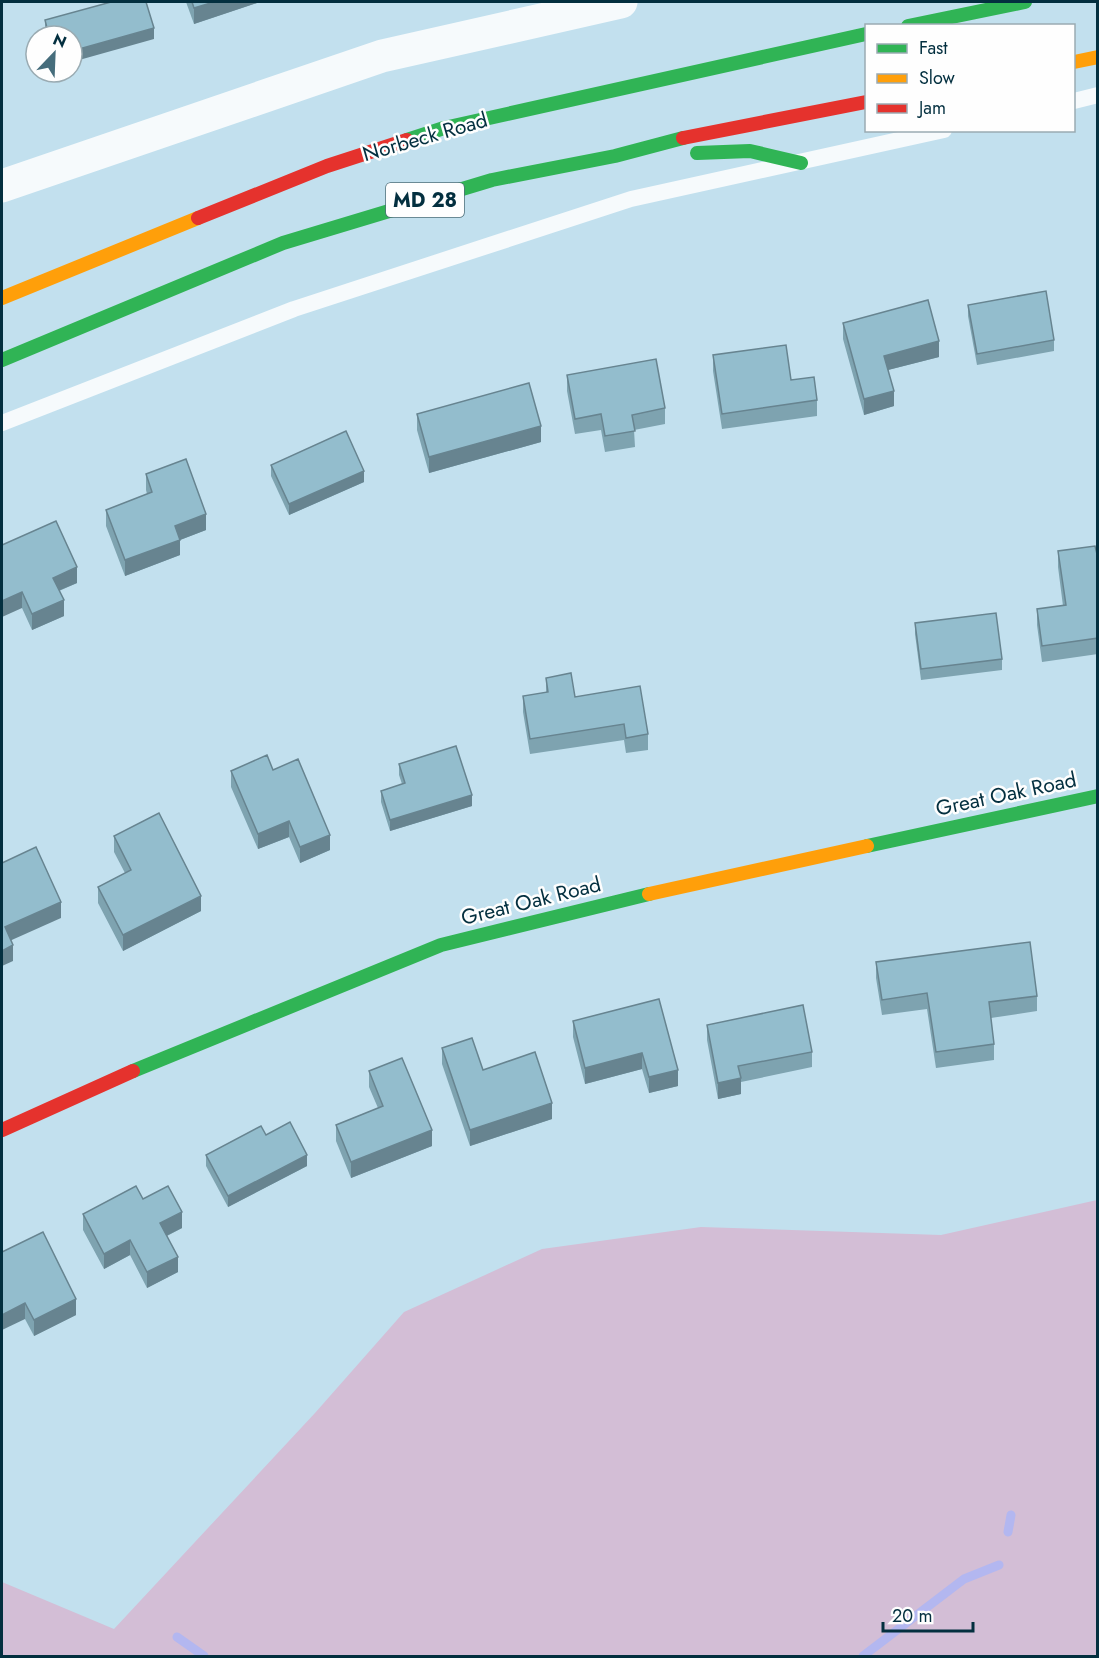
<svg xmlns="http://www.w3.org/2000/svg" width="1099" height="1658" font-family="Jost,sans-serif">
  <style>
    .green { fill: #d3bed6 }
    .lines { fill: none; stroke-linecap: round; stroke-linejoin: round }
    .stream { stroke: #b3b7f0; stroke-width: 9 }
    .lane { stroke: #f6fafc; stroke-width: 16 }
    .street { stroke: #f6fafc; stroke-width: 33 }
    .fast { stroke: #30b455; stroke-width: 14 }
    .slow { stroke: #ff9f0a; stroke-width: 14 }
    .jam { stroke: #e5322d; stroke-width: 14 }
    .wall { fill: #7ea3b0 }
    .shaded-wall { fill: #678490 }
    .building { fill: #93bdcd; stroke: #678490; stroke-width: 1.5 }
    .labels { text-anchor: middle; stroke-width: 5; stroke-linejoin: round; paint-order: stroke }
    .shield { fill: #fefefe; stroke: #4e6d78; stroke-width: 1.5 }
    .shield-label { font-size: 20px; font-weight: bold; fill: #032f3f }
    .street-label { font-size: 21px; fill: #032f3f; stroke: #fefefe }
  </style>
  <rect width="100%" height="100%" fill="#c2e0ee"/>
  <!-- green -->
  <path class="green" d="M 1097,1200 L 1097,1656 L 2,1656 L 2,1582 L 114,1629 L 315,1413 L 404,1312 L 542,1249 L 701,1227 L 941,1235 Z"/>
  <g class="lines">
    <!-- stream -->
    <g class="stream">
      <path d="M 1008,1532 L 1011,1515"/>
      <path d="M 177,1637 L 204,1656"/>
      <path d="M 863,1656 L 964,1579 L 999,1565"/>
    </g>
    <!-- lane -->
    <g class="lane">
      <path d="M 1074,101 L 1098,95"/>
      <path d="M 2,423 L 294,309 L 631,199 L 944,130"/>
    </g>
    <!-- street -->
    <path class="street" d="M 2,186 L 382,56 L 621,2"/>
    <!-- fast -->
    <g class="fast">
      <path d="M 908,26 L 1025,2"/>
      <path d="M 407,140 L 444,128 L 866,34"/>
      <path d="M 697,153 L 750,151 L 801,163"/>
      <path d="M 2,360 L 283,243 L 492,180 L 615,156 L 683,138"/>
      <path d="M 867,846 L 1098,796"/>
      <path d="M 133,1071 L 441,945 L 649,894"/>
    </g>
    <!-- slow -->
    <g class="slow">
      <path d="M 1074,62 L 1098,57"/>
      <path d="M 2,298 L 198,218"/>
      <path d="M 649,894 L 867,846"/>
    </g>
    <!-- jam -->
    <g class="jam">
      <path d="M 683,138 L 866,102"/>
      <path d="M 198,218 L 327,166 L 407,140"/>
      <path d="M 2,1130 L 133,1071"/>
    </g>
  </g>
  <!-- wall -->
  <g class="wall">
    <path d="M 186,2 L 260,2 L 194,24 Z"/>
    <path d="M 45,20 L 154,39 L 46,36 L 45,31 Z"/>
    <path d="M 968,305 L 1054,340 L 1054,351 L 977,365 L 968,316 Z"/>
    <path d="M 843,323 L 939,357 L 888,370 L 894,406 L 864,415 L 843,339 Z"/>
    <path d="M 713,355 L 791,380 L 817,400 L 817,416 L 722,429 L 713,371 Z"/>
    <path d="M 567,375 L 665,408 L 665,424 L 634,430 L 635,447 L 605,452 L 601,430 L 575,434 L 567,391 Z"/>
    <path d="M 417,414 L 541,442 L 429,473 L 417,430 Z"/>
    <path d="M 271,465 L 364,482 L 289,515 L 271,476 Z"/>
    <path d="M 146,474 L 206,530 L 180,540 L 180,555 L 125,576 L 106,526 L 106,510 L 147,494 L 146,490 Z"/>
    <path d="M 2,545 L 77,583 L 59,591 L 64,616 L 32,630 L 22,608 Z"/>
    <path d="M 1058,551 L 1097,558 L 1098,654 L 1042,662 L 1037,625 L 1037,609 L 1063,606 L 1058,567 Z"/>
    <path d="M 915,623 L 1002,659 L 1002,670 L 921,680 L 915,634 Z"/>
    <path d="M 546,678 L 575,697 L 648,734 L 648,750 L 626,753 L 624,740 L 530,754 L 523,712 L 523,696 L 546,693 Z"/>
    <path d="M 399,764 L 472,806 L 390,831 L 381,802 L 381,791 L 402,784 L 399,775 Z"/>
    <path d="M 273,770 L 330,850 L 300,863 L 289,837 L 258,849 L 231,787 L 231,771 Z"/>
    <path d="M 114,836 L 201,911 L 123,951 L 98,903 L 98,887 L 125,873 L 114,852 Z"/>
    <path d="M 876,962 L 1037,996 L 1037,1011 L 991,1018 L 994,1044 L 994,1060 L 936,1068 L 927,1009 L 882,1015 L 876,978 Z"/>
    <path d="M 659,999 L 678,1086 L 649,1093 L 642,1069 L 585,1084 L 573,1037 L 573,1021 Z"/>
    <path d="M 707,1025 L 812,1052 L 812,1067 L 741,1082 L 741,1094 L 718,1099 L 707,1040 Z"/>
    <path d="M 442,1048 L 483,1070 L 552,1119 L 470,1146 L 442,1064 Z"/>
    <path d="M 369,1071 L 432,1146 L 351,1178 L 336,1141 L 336,1125 L 378,1108 L 369,1087 Z"/>
    <path d="M 266,1135 L 307,1166 L 228,1207 L 206,1166 L 206,1155 Z"/>
    <path d="M 143,1199 L 182,1228 L 167,1236 L 178,1272 L 147,1288 L 130,1255 L 104,1269 L 83,1230 L 83,1214 Z"/>
    <path d="M 2,1252 L 76,1315 L 34,1336 L 25,1319 Z"/>
  </g>
  <!-- shaded-wall -->
  <g class="shaded-wall">
    <path d="M 214,2 L 260,2 L 194,24 L 194,8 Z"/>
    <path d="M 154,28 L 154,39 L 72,62 L 72,51 Z"/>
    <path d="M 3,79 L 3,90 L 2,91 L 2,80 Z"/>
    <path d="M 939,341 L 939,357 L 884,371 L 884,356 Z"/>
    <path d="M 894,391 L 894,406 L 864,415 L 864,399 Z"/>
    <path d="M 541,426 L 541,442 L 429,473 L 429,457 Z"/>
    <path d="M 364,471 L 364,482 L 289,515 L 289,504 Z"/>
    <path d="M 206,514 L 206,530 L 180,540 L 180,555 L 125,576 L 125,560 L 175,526 Z"/>
    <path d="M 77,567 L 77,583 L 53,593 L 53,578 Z"/>
    <path d="M 22,592 L 22,608 L 2,617 L 2,601 Z"/>
    <path d="M 64,600 L 64,616 L 32,630 L 32,614 Z"/>
    <path d="M 472,795 L 472,806 L 390,831 L 390,820 Z"/>
    <path d="M 289,821 L 289,837 L 258,849 L 258,834 Z"/>
    <path d="M 330,835 L 330,850 L 300,863 L 300,847 Z"/>
    <path d="M 201,896 L 201,911 L 123,951 L 123,935 Z"/>
    <path d="M 61,902 L 61,918 L 5,943 L 5,927 Z"/>
    <path d="M 13,945 L 13,961 L 2,966 L 2,951 Z"/>
    <path d="M 642,1053 L 642,1069 L 585,1084 L 585,1068 Z"/>
    <path d="M 678,1070 L 678,1086 L 649,1093 L 649,1077 Z"/>
    <path d="M 741,1078 L 741,1094 L 718,1099 L 718,1083 Z"/>
    <path d="M 552,1103 L 552,1119 L 470,1146 L 470,1130 Z"/>
    <path d="M 432,1130 L 432,1146 L 351,1178 L 351,1162 Z"/>
    <path d="M 307,1155 L 307,1166 L 228,1207 L 228,1196 Z"/>
    <path d="M 182,1212 L 182,1228 L 160,1239 L 160,1223 Z"/>
    <path d="M 130,1240 L 130,1255 L 104,1269 L 104,1254 Z"/>
    <path d="M 178,1257 L 178,1272 L 147,1288 L 147,1272 Z"/>
    <path d="M 76,1299 L 76,1315 L 34,1336 L 34,1320 Z"/>
    <path d="M 25,1303 L 25,1319 L 2,1330 L 2,1315 Z"/>
  </g>
  <!-- building -->
  <g class="building">
    <path d="M 111,2 L 146,2 L 154,28 L 72,51 L 72,36 L 49,36 L 45,20 Z"/>
    <path d="M 192,2 L 214,2 L 194,8 Z"/>
    <path d="M 1046,291 L 1054,340 L 977,354 L 968,305 Z"/>
    <path d="M 928,300 L 939,341 L 884,356 L 894,391 L 864,399 L 843,323 Z"/>
    <path d="M 786,345 L 791,380 L 814,377 L 817,400 L 722,414 L 713,355 Z"/>
    <path d="M 656,359 L 665,408 L 632,415 L 635,431 L 605,436 L 601,414 L 575,419 L 567,375 Z"/>
    <path d="M 529,383 L 541,426 L 429,457 L 417,414 Z"/>
    <path d="M 346,431 L 364,471 L 289,504 L 271,465 Z"/>
    <path d="M 186,459 L 206,514 L 175,526 L 180,540 L 125,560 L 106,510 L 152,492 L 146,474 Z"/>
    <path d="M 56,521 L 77,567 L 53,578 L 64,600 L 32,614 L 22,592 L 2,601 L 2,545 Z"/>
    <path d="M 1095,546 L 1098,558 L 1098,638 L 1042,646 L 1037,609 L 1066,605 L 1058,551 Z"/>
    <path d="M 996,613 L 1002,659 L 921,669 L 915,623 Z"/>
    <path d="M 571,673 L 575,697 L 640,686 L 648,734 L 626,738 L 624,724 L 530,739 L 523,696 L 548,692 L 546,678 Z"/>
    <path d="M 456,746 L 472,795 L 390,820 L 381,791 L 405,783 L 399,764 Z"/>
    <path d="M 267,755 L 273,770 L 298,759 L 330,835 L 300,847 L 289,821 L 258,834 L 231,771 Z"/>
    <path d="M 159,813 L 201,896 L 123,935 L 98,887 L 131,870 L 114,836 Z"/>
    <path d="M 36,847 L 61,902 L 5,927 L 13,945 L 2,951 L 2,863 Z"/>
    <path d="M 1030,942 L 1037,996 L 989,1002 L 994,1044 L 936,1052 L 927,993 L 882,1000 L 876,962 Z"/>
    <path d="M 659,999 L 678,1070 L 649,1077 L 642,1053 L 585,1068 L 573,1021 Z"/>
    <path d="M 803,1005 L 812,1052 L 738,1066 L 741,1078 L 718,1083 L 707,1025 Z"/>
    <path d="M 472,1038 L 483,1070 L 535,1052 L 552,1103 L 470,1130 L 442,1048 Z"/>
    <path d="M 402,1058 L 432,1130 L 351,1162 L 336,1125 L 383,1106 L 369,1071 Z"/>
    <path d="M 290,1122 L 307,1155 L 228,1196 L 206,1155 L 261,1126 L 266,1135 Z"/>
    <path d="M 136,1186 L 143,1199 L 168,1186 L 182,1212 L 160,1223 L 178,1257 L 147,1272 L 130,1240 L 104,1254 L 83,1214 Z"/>
    <path d="M 43,1232 L 76,1299 L 34,1320 L 25,1303 L 2,1315 L 2,1252 Z"/>
  </g>
  <g class="labels">
    <!-- shield labels -->
    <rect class="shield" x="386" y="183" width="78" height="34" rx="4.5"/>
    <g class="shield-label">
      <text x="425" y="207">MD 28</text>
    </g>
    <!-- street labels -->
    <g class="street-label">
      <text transform="translate(425 137) rotate(-16)" y="7">Norbeck Road</text>
      <text transform="translate(1006 794) rotate(-12)" y="7">Great Oak Road</text>
      <text transform="translate(531 901) rotate(-14)" y="7">Great Oak Road</text>
    </g>
  </g>
  <!-- border -->
  <rect width="1099" height="1658" fill="none" stroke="#032f3f" stroke-width="6"/>
  <!-- legend -->
  <rect x="865" y="24" width="210" height="108" fill="#fefefe" stroke="#9aabb2" stroke-width="1.5"/>
  <rect x="877" y="44" width="30" height="9" fill="#30b455" stroke="#9aabb2" stroke-width="1.5"/>
  <text x="919" y="54" font-size="18" fill="#032f3f">Fast</text>
  <rect x="877" y="74" width="30" height="9" fill="#ff9f0a" stroke="#9aabb2" stroke-width="1.5"/>
  <text x="919" y="84" font-size="18" fill="#032f3f">Slow</text>
  <rect x="877" y="104" width="30" height="9" fill="#e5322d" stroke="#9aabb2" stroke-width="1.5"/>
  <text x="919" y="114" font-size="18" fill="#032f3f">Jam</text>
  <!-- north arrow -->
  <g transform="translate(54 54) rotate(23)"><circle r="28" fill="#fefefe" stroke="#9aabb2" stroke-width="1.5"/>
  <path d="M0-4.5L10 22L0 15L-10 22Z" fill="#466d7c"/>
  <text y="-9" font-size="16" font-weight="bold" text-anchor="middle" fill="#032f3f">N</text>
  </g>
  <!-- scale -->
  <path d="M883 1622v9h90v-9" fill="none" stroke="#032f3f" stroke-width="3"/>
  <text x="892" y="1622" font-size="18" fill="#032f3f" stroke="#fefefe" stroke-width="4.5" paint-order="stroke">20 m</text>
</svg>
